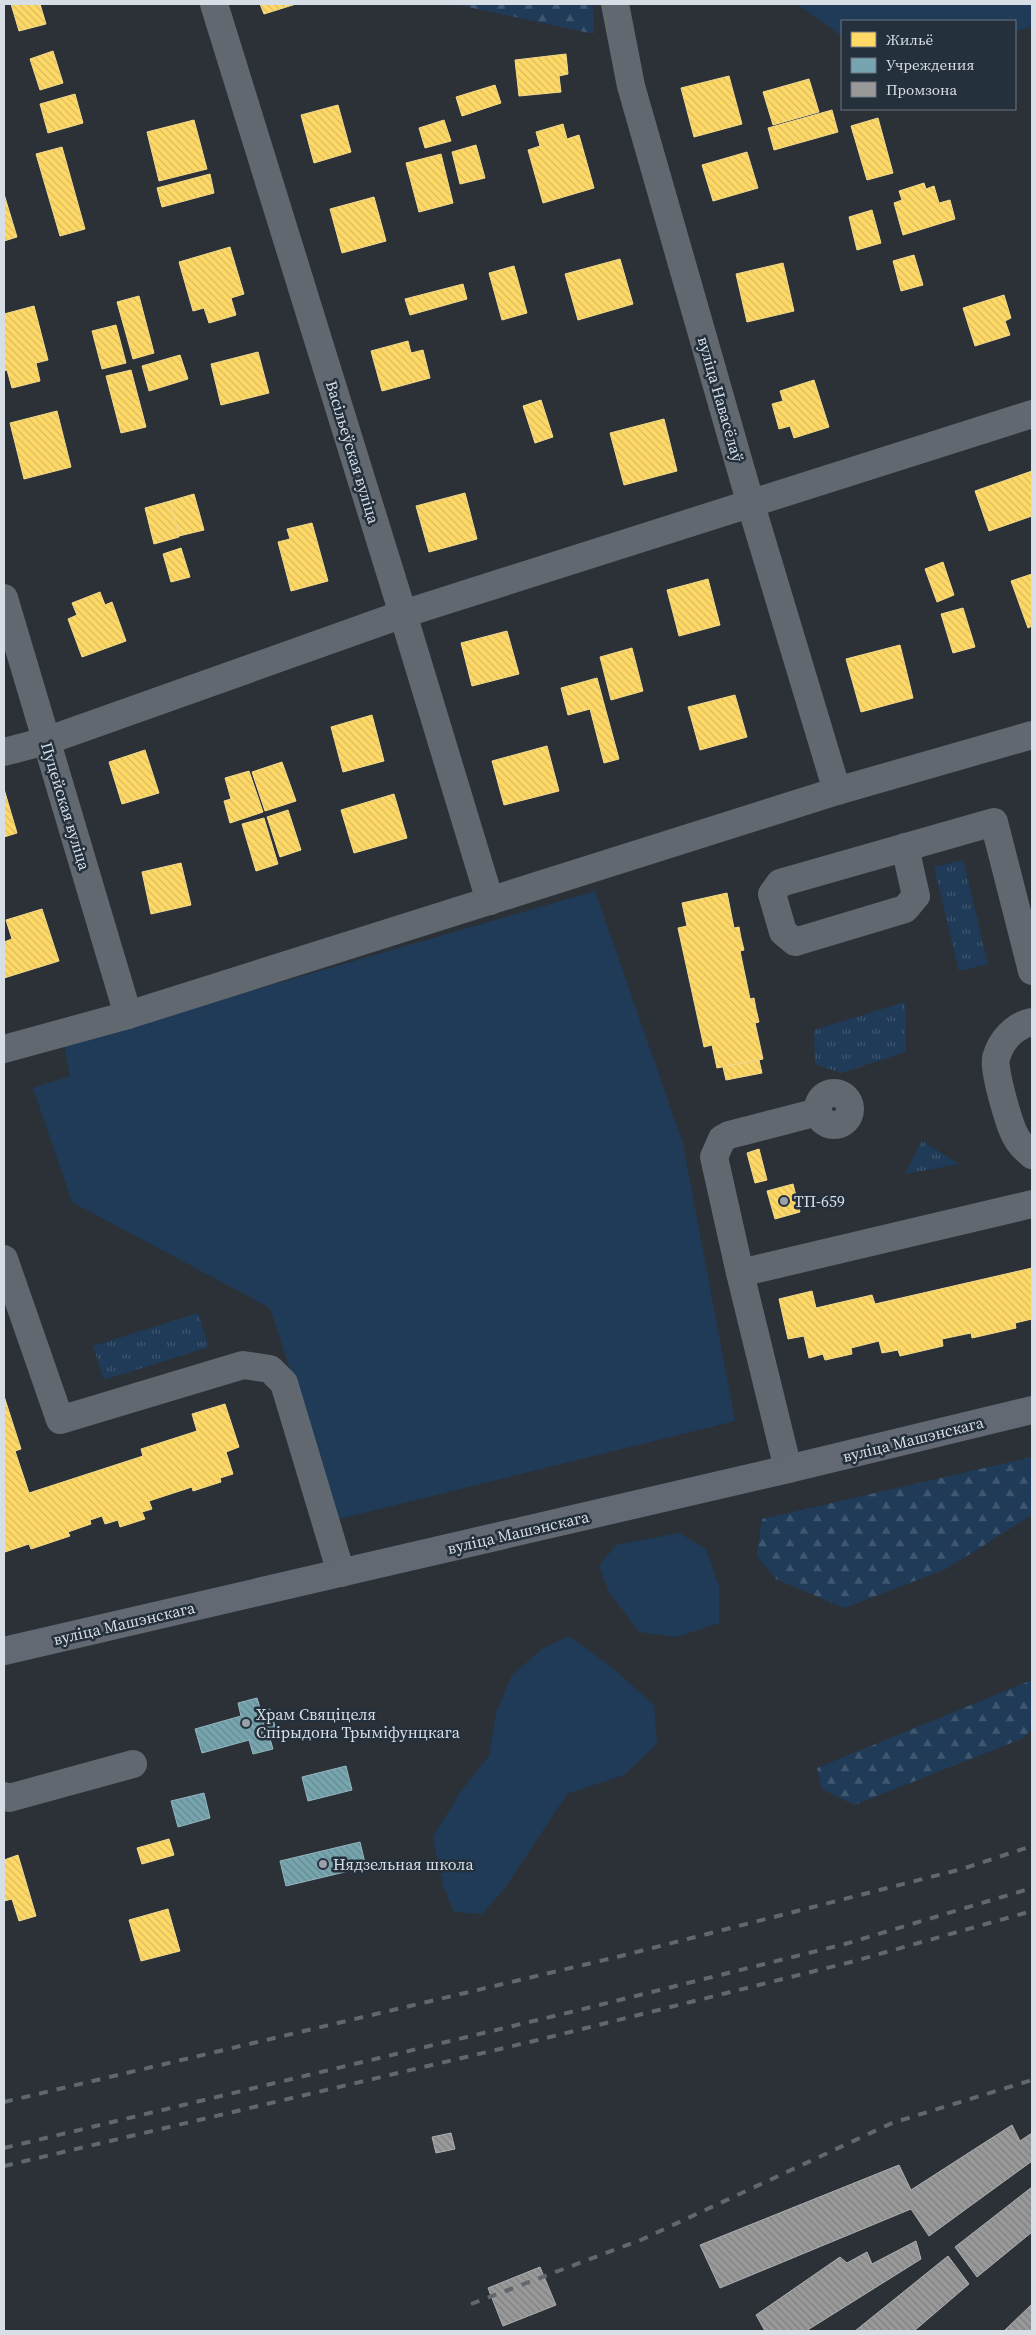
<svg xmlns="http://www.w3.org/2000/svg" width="1036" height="2335" font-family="'Source Serif 4',serif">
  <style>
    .grass { fill: #1f3b58 }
    .forest { fill: url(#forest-firs) }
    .park { fill: url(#park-tufts) }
    .homes { fill: url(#homes-back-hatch); stroke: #f3da8c }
    .public { fill: url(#public-back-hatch); stroke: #93b6c0 }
    .industry { fill: url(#industry-back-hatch); stroke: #acaeb0 }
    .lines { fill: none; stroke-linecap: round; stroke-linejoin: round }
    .minor { stroke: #62686f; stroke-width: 28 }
    .major { stroke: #626972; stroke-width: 28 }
    .rail { stroke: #61676c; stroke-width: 4; stroke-dasharray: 9 9; stroke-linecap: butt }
    .poi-dot { fill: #9ba1a9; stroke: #25303d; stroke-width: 2 }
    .labels { text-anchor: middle; stroke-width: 5; stroke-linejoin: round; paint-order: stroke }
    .street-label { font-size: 16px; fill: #d7dee6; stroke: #25303d }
    .poi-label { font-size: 16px; fill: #d7dee6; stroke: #25303d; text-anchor: start }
  </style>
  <defs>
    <pattern id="forest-firs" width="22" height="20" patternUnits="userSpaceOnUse" patternTransform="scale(1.25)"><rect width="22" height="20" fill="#1f3b58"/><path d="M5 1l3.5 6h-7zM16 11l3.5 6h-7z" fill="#3f5770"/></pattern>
    <pattern id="park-tufts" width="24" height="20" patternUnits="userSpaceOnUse" patternTransform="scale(1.25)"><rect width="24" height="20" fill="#1f3b58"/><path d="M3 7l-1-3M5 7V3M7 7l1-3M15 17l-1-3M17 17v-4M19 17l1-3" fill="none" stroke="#3f5770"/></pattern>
    <pattern id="homes-back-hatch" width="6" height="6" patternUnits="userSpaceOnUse" patternTransform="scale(1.25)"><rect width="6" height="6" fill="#ffd966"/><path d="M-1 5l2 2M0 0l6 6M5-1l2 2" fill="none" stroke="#d9bb5f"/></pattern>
    <pattern id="public-back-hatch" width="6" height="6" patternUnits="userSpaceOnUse" patternTransform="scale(1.25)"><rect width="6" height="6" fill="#76a5af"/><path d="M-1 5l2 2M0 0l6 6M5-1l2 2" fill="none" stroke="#66888f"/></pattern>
    <pattern id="industry-back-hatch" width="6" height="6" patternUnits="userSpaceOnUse" patternTransform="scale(1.25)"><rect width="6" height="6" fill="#999"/><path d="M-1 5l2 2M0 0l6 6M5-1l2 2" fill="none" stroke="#7e7f80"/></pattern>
  </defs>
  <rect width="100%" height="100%" fill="#2b3137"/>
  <!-- grass -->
  <g class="grass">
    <path d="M 797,4 L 1032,4 L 1032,26 L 1015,32 L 1015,21 L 842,21 L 842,36 Z"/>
    <path d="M 595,891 L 683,1144 L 735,1421 L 339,1519 L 270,1308 L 72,1202 L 33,1088 L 70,1076 L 64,1045 Z"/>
    <path d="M 679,1533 L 706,1549 L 719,1587 L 719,1623 L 677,1637 L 639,1632 L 609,1592 L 599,1566 L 616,1545 Z"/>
    <path d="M 569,1636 L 615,1670 L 654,1705 L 657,1744 L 624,1775 L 567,1794 L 505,1888 L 482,1914 L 454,1912 L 443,1885 L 433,1837 L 461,1791 L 489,1756 L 496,1713 L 512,1675 L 542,1649 Z"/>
  </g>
  <!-- forest -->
  <g class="forest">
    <path d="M 454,4 L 593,4 L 594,34 Z"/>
    <path d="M 1032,1457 L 1032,1515 L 946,1569 L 844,1608 L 776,1579 L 757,1556 L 762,1519 Z"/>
    <path d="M 1032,1680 L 1032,1730 L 1021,1739 L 854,1805 L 822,1789 L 817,1768 Z"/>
  </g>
  <!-- park -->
  <g class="park">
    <path d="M 963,860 L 988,964 L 959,971 L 934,867 Z"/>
    <path d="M 905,1002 L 906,1052 L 841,1073 L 815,1064 L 814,1030 Z"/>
    <path d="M 922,1141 L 959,1164 L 905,1174 Z"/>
    <path d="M 198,1313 L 209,1347 L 104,1380 L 93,1346 Z"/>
  </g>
  <!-- homes -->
  <g class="homes">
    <path d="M 11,4 L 40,4 L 46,24 L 19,31 Z"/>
    <path d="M 260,4 L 296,4 L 264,14 Z"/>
    <path d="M 53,51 L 63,83 L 40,90 L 30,59 Z"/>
    <path d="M 566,54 L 568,74 L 559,76 L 561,92 L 519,96 L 515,60 Z"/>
    <path d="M 729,76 L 742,124 L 694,137 L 681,88 Z"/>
    <path d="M 809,79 L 819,112 L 773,125 L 763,92 Z"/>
    <path d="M 495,85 L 501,103 L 462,116 L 456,97 Z"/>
    <path d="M 75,94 L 83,123 L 48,133 L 40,104 Z"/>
    <path d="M 338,105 L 351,152 L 314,163 L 301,115 Z"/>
    <path d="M 832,110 L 838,132 L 774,150 L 768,128 Z"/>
    <path d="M 878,118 L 893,173 L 867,180 L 851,126 Z"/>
    <path d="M 194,120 L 207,169 L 159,181 L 147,132 Z"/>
    <path d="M 444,120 L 451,141 L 425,148 L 419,128 Z"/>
    <path d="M 563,124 L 567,139 L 579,135 L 594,188 L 543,203 L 528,150 L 540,146 L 536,132 Z"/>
    <path d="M 476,145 L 485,178 L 460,184 L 452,152 Z"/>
    <path d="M 62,147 L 85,229 L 60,236 L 36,154 Z"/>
    <path d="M 747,152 L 758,188 L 713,201 L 702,165 Z"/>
    <path d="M 441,154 L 453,203 L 419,212 L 406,163 Z"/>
    <path d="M 210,174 L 214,193 L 162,207 L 157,188 Z"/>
    <path d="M 924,183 L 926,189 L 934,186 L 939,203 L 950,200 L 955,219 L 903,235 L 894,203 L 902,200 L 899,191 Z"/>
    <path d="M 4,194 L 17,237 L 4,241 Z"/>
    <path d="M 374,197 L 386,241 L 342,253 L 330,209 Z"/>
    <path d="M 872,210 L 881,243 L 857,250 L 849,217 Z"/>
    <path d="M 230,247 L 244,294 L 231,298 L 236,315 L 209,323 L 204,308 L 193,311 L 179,262 Z"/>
    <path d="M 914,255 L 923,285 L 901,291 L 893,261 Z"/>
    <path d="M 620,259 L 633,304 L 578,320 L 565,274 Z"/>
    <path d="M 783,263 L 794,311 L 747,322 L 736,274 Z"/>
    <path d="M 514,266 L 527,313 L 502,320 L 489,273 Z"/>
    <path d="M 463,284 L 467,299 L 410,315 L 405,299 Z"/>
    <path d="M 1004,295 L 1011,318 L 1005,321 L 1010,335 L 975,346 L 963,308 Z"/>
    <path d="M 139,296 L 154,353 L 133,359 L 117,302 Z"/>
    <path d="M 34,306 L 48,360 L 36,363 L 40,381 L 12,388 L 7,370 L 4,371 L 4,314 Z"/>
    <path d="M 116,325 L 126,363 L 102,369 L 92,331 Z"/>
    <path d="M 408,341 L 411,353 L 423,350 L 430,378 L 382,391 L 371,351 Z"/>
    <path d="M 258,352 L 269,393 L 221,405 L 211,364 Z"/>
    <path d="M 180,355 L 188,379 L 149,391 L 142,366 Z"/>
    <path d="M 131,370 L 146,427 L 121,433 L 106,376 Z"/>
    <path d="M 814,380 L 829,427 L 794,438 L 790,426 L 779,429 L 772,404 L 783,401 L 780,391 Z"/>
    <path d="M 541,400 L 553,437 L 535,443 L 523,406 Z"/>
    <path d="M 57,411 L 71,467 L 24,479 L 10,423 Z"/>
    <path d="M 664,419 L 677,471 L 624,485 L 610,433 Z"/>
    <path d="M 1032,471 L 1032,516 L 989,531 L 975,491 Z"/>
    <path d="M 465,493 L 477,539 L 429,552 L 416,506 Z"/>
    <path d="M 194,494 L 204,530 L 179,536 L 170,501 Z"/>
    <path d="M 170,501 L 179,537 L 154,544 L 145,508 Z"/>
    <path d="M 312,523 L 328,581 L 291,591 L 278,542 L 290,539 L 287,529 Z"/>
    <path d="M 181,548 L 190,577 L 171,582 L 163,554 Z"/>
    <path d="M 943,562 L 954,595 L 937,602 L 925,569 Z"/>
    <path d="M 1032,574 L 1032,626 L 1028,628 L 1011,581 Z"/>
    <path d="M 708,579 L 720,625 L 679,636 L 667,590 Z"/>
    <path d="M 100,592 L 105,605 L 112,602 L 126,641 L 82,657 L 68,619 L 77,615 L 72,603 Z"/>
    <path d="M 963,608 L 975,647 L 953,653 L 941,614 Z"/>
    <path d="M 507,631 L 519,674 L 472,686 L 461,643 Z"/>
    <path d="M 900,645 L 913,698 L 861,712 L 846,659 Z"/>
    <path d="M 632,648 L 643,691 L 611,700 L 600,657 Z"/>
    <path d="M 597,678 L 619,759 L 604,763 L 590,709 L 568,715 L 561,688 Z"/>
    <path d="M 735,695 L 747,737 L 700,750 L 688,707 Z"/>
    <path d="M 372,715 L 384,761 L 343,772 L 331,727 Z"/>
    <path d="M 547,746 L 559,791 L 504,805 L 492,761 Z"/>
    <path d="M 145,750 L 159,793 L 122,804 L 109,762 Z"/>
    <path d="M 282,762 L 296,801 L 265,811 L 252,772 Z"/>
    <path d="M 249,771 L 263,812 L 230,823 L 224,801 L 231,799 L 225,778 Z"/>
    <path d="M 4,789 L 17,833 L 4,837 Z"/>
    <path d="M 394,794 L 407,838 L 354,853 L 341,810 Z"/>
    <path d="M 288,810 L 301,850 L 280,857 L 267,817 Z"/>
    <path d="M 264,818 L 278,864 L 256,871 L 242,824 Z"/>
    <path d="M 181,863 L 191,905 L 151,914 L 142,872 Z"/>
    <path d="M 727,893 L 734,928 L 739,927 L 741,938 L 744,950 L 740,951 L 750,999 L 754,998 L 756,1009 L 759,1022 L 755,1023 L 763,1059 L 717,1068 L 712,1045 L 704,1047 L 678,928 L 687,926 L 682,903 Z"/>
    <path d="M 42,909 L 59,961 L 4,978 L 4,942 L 12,939 L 6,920 Z"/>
    <path d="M 759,1060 L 762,1073 L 726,1080 L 723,1067 Z"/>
    <path d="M 759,1149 L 767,1180 L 755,1183 L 747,1153 Z"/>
    <path d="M 793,1184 L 800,1212 L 775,1219 L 767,1191 Z"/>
    <path d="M 1032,1268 L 1032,1319 L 1015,1323 L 1016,1328 L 972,1338 L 971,1333 L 942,1339 L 943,1346 L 900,1356 L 898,1350 L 882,1353 L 879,1341 L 851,1348 L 852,1354 L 825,1360 L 823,1354 L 809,1358 L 804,1336 L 788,1339 L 779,1299 L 812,1291 L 816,1308 L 872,1295 L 875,1304 Z"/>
    <path d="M 4,1396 L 21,1449 L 15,1451 L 29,1493 L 143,1456 L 141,1449 L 197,1431 L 192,1414 L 225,1404 L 239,1447 L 226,1452 L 233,1474 L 220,1478 L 221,1482 L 193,1491 L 192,1487 L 149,1501 L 152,1509 L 142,1512 L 145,1519 L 120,1527 L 118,1520 L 105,1524 L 102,1516 L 90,1520 L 91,1524 L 68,1532 L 70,1536 L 31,1549 L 29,1544 L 5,1552 Z"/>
    <path d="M 169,1839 L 174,1855 L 142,1864 L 137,1848 Z"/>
    <path d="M 18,1855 L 36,1916 L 19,1921 L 12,1899 L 4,1901 L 4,1882 L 5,1881 L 4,1860 Z"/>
    <path d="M 168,1909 L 180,1951 L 141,1961 L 129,1920 Z"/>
  </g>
  <!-- public -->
  <g class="public">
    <path d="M 257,1698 L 261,1711 L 270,1709 L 277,1733 L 269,1735 L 273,1749 L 253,1754 L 249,1740 L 202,1753 L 195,1729 L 241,1716 L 238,1703 Z"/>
    <path d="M 346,1766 L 352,1790 L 308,1801 L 302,1777 Z"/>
    <path d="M 204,1793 L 210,1818 L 178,1827 L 171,1801 Z"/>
    <path d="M 360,1842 L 366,1867 L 286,1886 L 280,1861 Z"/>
  </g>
  <!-- industry -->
  <g class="industry">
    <path d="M 1012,2125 L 1020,2141 L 1032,2133 L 1032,2161 L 929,2236 L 911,2209 L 720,2288 L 700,2245 L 899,2165 L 911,2190 Z"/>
    <path d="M 451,2133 L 455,2149 L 436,2153 L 432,2137 Z"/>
    <path d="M 1032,2187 L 1032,2232 L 977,2277 L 955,2247 Z"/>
    <path d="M 916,2241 L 921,2259 L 806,2331 L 765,2331 L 756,2315 L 840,2257 L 847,2263 L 867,2252 L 872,2264 Z"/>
    <path d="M 948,2256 L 969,2284 L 914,2331 L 855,2331 Z"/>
    <path d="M 540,2267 L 556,2305 L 503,2326 L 488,2288 Z"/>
    <path d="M 1032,2304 L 1032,2331 L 1004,2331 Z"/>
  </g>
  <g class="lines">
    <!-- minor -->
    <g class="minor">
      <path d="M 214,4 L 403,614 L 490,901"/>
      <path d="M 615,4 L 631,86 L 751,505 L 837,791"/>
      <path d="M 4,598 L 128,1015"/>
      <path d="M 4,752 L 46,741 L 403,614 L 1032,414"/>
      <path d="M 905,847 L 916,896 L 905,909 L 795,942 L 783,932 L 772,894 L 780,883 L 994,822 L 1032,971"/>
      <path d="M 1032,1022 C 1014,1026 1001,1040 996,1058 C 993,1069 1009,1124 1015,1135 C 1019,1144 1025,1149 1032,1155"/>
      <path d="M 4,1049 L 128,1015 L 837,791 L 1032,735"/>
      <circle cx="834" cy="1109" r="16"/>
      <path d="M 4,1259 L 60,1420 L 243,1365 L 270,1369 L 284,1383 L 341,1573"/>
      <path d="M 740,1273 L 714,1157 L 722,1139 L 729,1135 L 818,1112"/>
      <path d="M 788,1469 L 740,1273 L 1032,1204"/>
      <path d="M 4,1796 L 9,1798 L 133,1764"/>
    </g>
    <!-- major -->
    <path class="major" d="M 4,1651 L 788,1469 L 1032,1410"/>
    <!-- rail -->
    <g class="rail">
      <path d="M 4,2102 L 617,1957 L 962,1869 L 1032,1846"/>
      <path d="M 4,2148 L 571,2012 L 845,1944 L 1032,1888"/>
      <path d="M 4,2166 L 538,2040 L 851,1962 L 1032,1911"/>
      <path d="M 471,2304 L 643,2239 L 892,2123 L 1032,2080"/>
    </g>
  </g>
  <!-- markers -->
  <g class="poi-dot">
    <circle cx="784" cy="1201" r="5"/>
    <circle cx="246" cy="1723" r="5"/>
    <circle cx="323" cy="1864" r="5"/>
  </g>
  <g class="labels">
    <!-- street labels -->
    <g class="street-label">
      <text transform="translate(721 399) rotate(74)" y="6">вуліца Навасёлаў</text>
      <text transform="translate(353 452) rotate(73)" y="6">Васільеўская вуліца</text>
      <text transform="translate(66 806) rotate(73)" y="6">Пуцейская вуліца</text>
      <text transform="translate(913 1439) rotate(-14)" y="6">вуліца Машэнскага</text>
      <text transform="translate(518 1532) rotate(-13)" y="6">вуліца Машэнскага</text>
      <text transform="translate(124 1623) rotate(-13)" y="6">вуліца Машэнскага</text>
    </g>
    <!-- poi labels -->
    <g class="poi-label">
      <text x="794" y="1207">ТП-659</text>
      <text x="256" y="1720">Храм Свяціцеля<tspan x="256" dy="18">Спірыдона Трыміфунцкага</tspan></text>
      <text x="333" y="1870">Нядзельная школа</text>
    </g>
  </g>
  <!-- border -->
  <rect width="1036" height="2335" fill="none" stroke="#d7dee6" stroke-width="10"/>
  <!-- legend -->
  <rect x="841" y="20" width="175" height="90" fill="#25303d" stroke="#6c7681"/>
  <rect x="851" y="32" width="25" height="15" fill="#ffd966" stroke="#6c7681"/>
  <text x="886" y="45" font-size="15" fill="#d7dee6">Жильё</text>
  <rect x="851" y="58" width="25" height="15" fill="#76a5af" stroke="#6c7681"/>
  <text x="886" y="70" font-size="15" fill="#d7dee6">Учреждения</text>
  <rect x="851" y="82" width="25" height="15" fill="#999999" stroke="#6c7681"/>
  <text x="886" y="95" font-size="15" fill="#d7dee6">Промзона</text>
</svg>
